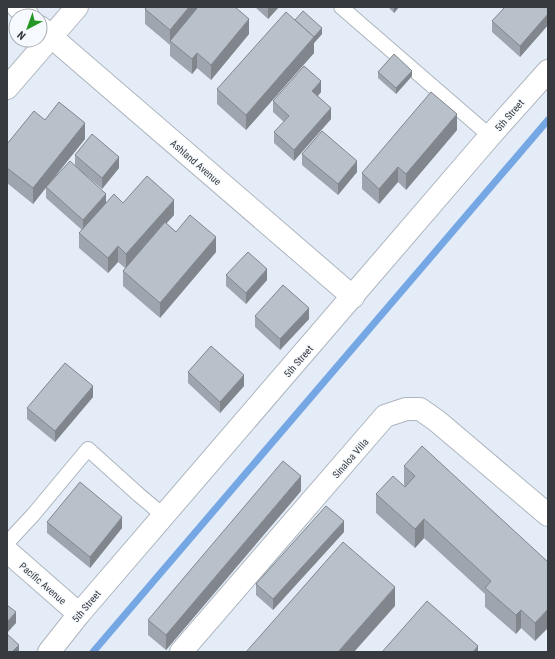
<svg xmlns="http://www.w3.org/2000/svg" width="555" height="659" font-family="'Roboto Condensed',sans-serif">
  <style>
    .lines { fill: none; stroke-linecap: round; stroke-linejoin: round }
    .stream { stroke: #76a7e5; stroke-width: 7 }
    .lane-casing { stroke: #adb5bf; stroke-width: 16 }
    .street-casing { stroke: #adb5bf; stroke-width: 24 }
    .lane { stroke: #fff; stroke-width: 14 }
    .street { stroke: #fff; stroke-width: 22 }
    .wall { fill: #9ea5ae }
    .shaded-wall { fill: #81868d }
    .building { fill: #b8c0ca; stroke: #81868d }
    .labels { text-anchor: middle; stroke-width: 3; stroke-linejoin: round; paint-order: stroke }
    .street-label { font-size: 10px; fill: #373b3f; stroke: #f6fafe }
  </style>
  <rect width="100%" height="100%" fill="#e4edf7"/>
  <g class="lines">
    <!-- stream -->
    <path class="stream" d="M 93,652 L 548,120"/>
    <defs>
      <g id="lane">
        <path d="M 341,7 L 490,136"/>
        <path d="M 7,543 L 33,515 L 88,449 L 139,495 L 164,516"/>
      </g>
      <g id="street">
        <path d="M 18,7 L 28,16"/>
        <path d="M 40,27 L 353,297"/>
        <path d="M 7,88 L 77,7"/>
        <path d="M 7,551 L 79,614"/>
        <path d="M 49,652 L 79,614 L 490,136 L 548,71"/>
        <path d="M 181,652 L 385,416 L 406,409 L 420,409 L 437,421 L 548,515"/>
      </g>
    </defs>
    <!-- lane casing -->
    <use href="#lane" class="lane-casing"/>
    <!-- street casing -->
    <use href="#street" class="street-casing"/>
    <!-- lane -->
    <use href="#lane" class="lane"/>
    <!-- street -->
    <use href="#street" class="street"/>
  </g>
  <!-- wall -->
  <g class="wall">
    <path d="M 255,7 L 279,7 L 268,19 Z"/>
    <path d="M 388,7 L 399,7 L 394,13 Z"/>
    <path d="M 548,7 L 548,25 L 520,57 L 492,32 L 492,21 Z"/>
    <path d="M 145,9 L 249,34 L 211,80 L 197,68 L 192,74 L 170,56 L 170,45 L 145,24 Z"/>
    <path d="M 295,20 L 322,34 L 314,43 L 314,53 L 246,130 L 217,104 L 217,89 Z"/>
    <path d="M 378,72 L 412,76 L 396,94 L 378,78 Z"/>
    <path d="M 321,92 L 318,96 L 331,119 L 294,161 L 274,143 L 274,132 L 284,122 L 273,112 L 273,101 Z"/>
    <path d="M 45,120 L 85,139 L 48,185 L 75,165 L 75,155 L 119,168 L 102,189 L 87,176 L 106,202 L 123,203 L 174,215 L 166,223 L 176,232 L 216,252 L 160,318 L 123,286 L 123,271 L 125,268 L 118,262 L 108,273 L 79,248 L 79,233 L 82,230 L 46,198 L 46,187 L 33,204 L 7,183 L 7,144 Z"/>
    <path d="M 457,130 L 406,190 L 398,182 L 379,204 L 362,189 L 362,173 Z"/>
    <path d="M 302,154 L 357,172 L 338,195 L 302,165 Z"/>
    <path d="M 226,275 L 267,280 L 246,304 L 226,286 Z"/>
    <path d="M 255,316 L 309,319 L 280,350 L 255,327 Z"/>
    <path d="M 188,372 L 244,386 L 220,413 L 188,383 Z"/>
    <path d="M 93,397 L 55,442 L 27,419 L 27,408 Z"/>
    <path d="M 404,466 L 548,562 L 535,641 L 521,628 L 516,634 L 485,607 L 485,594 L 424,538 L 415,548 L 376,513 L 376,494 L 405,487 L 405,486 L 404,485 Z"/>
    <path d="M 301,491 L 166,650 L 148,635 L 148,620 Z"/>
    <path d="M 47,522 L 122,528 L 90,568 L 47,533 Z"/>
    <path d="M 344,532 L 273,610 L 256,595 L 256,584 Z"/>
  </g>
  <!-- shaded-wall -->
  <g class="shaded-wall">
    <path d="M 189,7 L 202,7 L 170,41 L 170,45 L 170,30 Z"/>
    <path d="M 269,7 L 279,7 L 268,19 L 268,8 Z"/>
    <path d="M 394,7 L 399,7 L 394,13 Z"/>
    <path d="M 548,14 L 548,25 L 520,57 L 520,46 Z"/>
    <path d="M 249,19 L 249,34 L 211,80 L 211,65 Z"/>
    <path d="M 322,28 L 322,34 L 314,43 L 314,53 L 246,130 L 246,115 Z"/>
    <path d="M 197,53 L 197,68 L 192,74 L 192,59 Z"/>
    <path d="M 412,71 L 412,76 L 396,94 L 396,88 Z"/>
    <path d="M 321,81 L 321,92 L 312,102 L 312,91 Z"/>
    <path d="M 331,108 L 331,119 L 294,161 L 294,150 Z"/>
    <path d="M 457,114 L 457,130 L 406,190 L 406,174 Z"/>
    <path d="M 85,123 L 85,139 L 33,204 L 33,188 Z"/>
    <path d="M 119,157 L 119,168 L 102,189 L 102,178 Z"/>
    <path d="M 357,161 L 357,172 L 338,195 L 338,184 Z"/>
    <path d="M 398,167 L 398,182 L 379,204 L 379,189 Z"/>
    <path d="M 106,194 L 106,205 L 83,231 L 83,220 Z"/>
    <path d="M 174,200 L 174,215 L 126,269 L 126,254 Z"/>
    <path d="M 216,237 L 216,252 L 160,318 L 160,303 Z"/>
    <path d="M 118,246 L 118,262 L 108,273 L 108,258 Z"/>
    <path d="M 267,269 L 267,280 L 246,304 L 246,293 Z"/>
    <path d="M 309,308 L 309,319 L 280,350 L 280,339 Z"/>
    <path d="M 244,375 L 244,386 L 220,413 L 220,402 Z"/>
    <path d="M 93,386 L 93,397 L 55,442 L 55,431 Z"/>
    <path d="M 301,476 L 301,491 L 166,650 L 166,635 Z"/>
    <path d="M 122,517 L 122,528 L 90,568 L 90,557 Z"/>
    <path d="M 424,519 L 424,538 L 415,548 L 415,529 Z"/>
    <path d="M 344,521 L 344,532 L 273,610 L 273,599 Z"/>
    <path d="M 395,587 L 395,606 L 354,652 L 338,652 Z"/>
    <path d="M 548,609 L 548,628 L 535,641 L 535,623 Z"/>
    <path d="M 521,610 L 521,628 L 516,634 L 516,615 Z"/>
    <path d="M 16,612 L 16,623 L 7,633 L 7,622 Z"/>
    <path d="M 19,645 L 19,652 L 12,652 Z"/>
    <path d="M 478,646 L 478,652 L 473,652 Z"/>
  </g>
  <!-- building -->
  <g class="building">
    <path d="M 147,7 L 189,7 L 170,30 L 145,9 Z"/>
    <path d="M 198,7 L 235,7 L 249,19 L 211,65 L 197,53 L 192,59 L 170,41 Z"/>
    <path d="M 505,7 L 548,7 L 548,14 L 520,46 L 492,21 Z"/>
    <path d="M 303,11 L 322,28 L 314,37 L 295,20 Z"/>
    <path d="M 286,12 L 314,37 L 246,115 L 217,89 Z"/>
    <path d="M 394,54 L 412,71 L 396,88 L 378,72 Z"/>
    <path d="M 304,66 L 321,81 L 312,91 L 331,108 L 294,150 L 274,132 L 289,116 L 273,101 Z"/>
    <path d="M 431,92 L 457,114 L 406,174 L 398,167 L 379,189 L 362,173 Z"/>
    <path d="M 59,102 L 85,123 L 33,188 L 7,168 L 7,144 L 34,111 L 45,120 Z"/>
    <path d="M 322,131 L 357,161 L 338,184 L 302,154 Z"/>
    <path d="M 92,134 L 119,157 L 102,178 L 75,155 Z"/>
    <path d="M 70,161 L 106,194 L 83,220 L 46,187 Z"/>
    <path d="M 147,176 L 174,200 L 126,254 L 118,246 L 108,258 L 79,233 L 114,194 L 123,203 Z"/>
    <path d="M 190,215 L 216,237 L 160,303 L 123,271 L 165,222 L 176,232 Z"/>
    <path d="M 248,252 L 267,269 L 246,293 L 226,275 Z"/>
    <path d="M 283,285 L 309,308 L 280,339 L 255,316 Z"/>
    <path d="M 211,346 L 244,375 L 220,402 L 188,372 Z"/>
    <path d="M 65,363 L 93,386 L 55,431 L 27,408 Z"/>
    <path d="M 422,446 L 548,562 L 548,609 L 535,623 L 521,610 L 516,615 L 485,588 L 491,581 L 424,519 L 415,529 L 376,494 L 393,476 L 405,487 L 415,476 L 404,466 Z"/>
    <path d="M 283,461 L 301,476 L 166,635 L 148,620 Z"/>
    <path d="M 80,482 L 122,517 L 90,557 L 47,522 Z"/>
    <path d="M 326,506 L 344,521 L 273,599 L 256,584 Z"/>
    <path d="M 343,542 L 395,587 L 338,652 L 246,652 Z"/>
    <path d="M 427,601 L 478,646 L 473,652 L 382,652 Z"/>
    <path d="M 7,605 L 16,612 L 7,622 Z"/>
    <path d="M 7,634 L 19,645 L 12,652 L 7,652 Z"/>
  </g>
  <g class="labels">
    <!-- street labels -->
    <g class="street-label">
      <text transform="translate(509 115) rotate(-49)" y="4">5th Street</text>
      <text transform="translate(196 162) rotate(41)" y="4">Ashland Avenue</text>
      <text transform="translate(298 361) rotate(-49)" y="4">5th Street</text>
      <text transform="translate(350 458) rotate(-49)" y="4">Sinaloa Villa</text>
      <text transform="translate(43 583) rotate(41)" y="4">Pacific Avenue</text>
      <text transform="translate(86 606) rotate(-50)" y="4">5th Street</text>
    </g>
  </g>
  <!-- border -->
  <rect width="555" height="659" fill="none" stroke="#373b3f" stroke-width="16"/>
  <!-- north arrow -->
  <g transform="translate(28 28) rotate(221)"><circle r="19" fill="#f6fafe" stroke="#aaaeb2"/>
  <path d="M0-3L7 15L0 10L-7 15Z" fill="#249725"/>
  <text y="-6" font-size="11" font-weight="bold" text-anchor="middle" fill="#373b3f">N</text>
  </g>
</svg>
